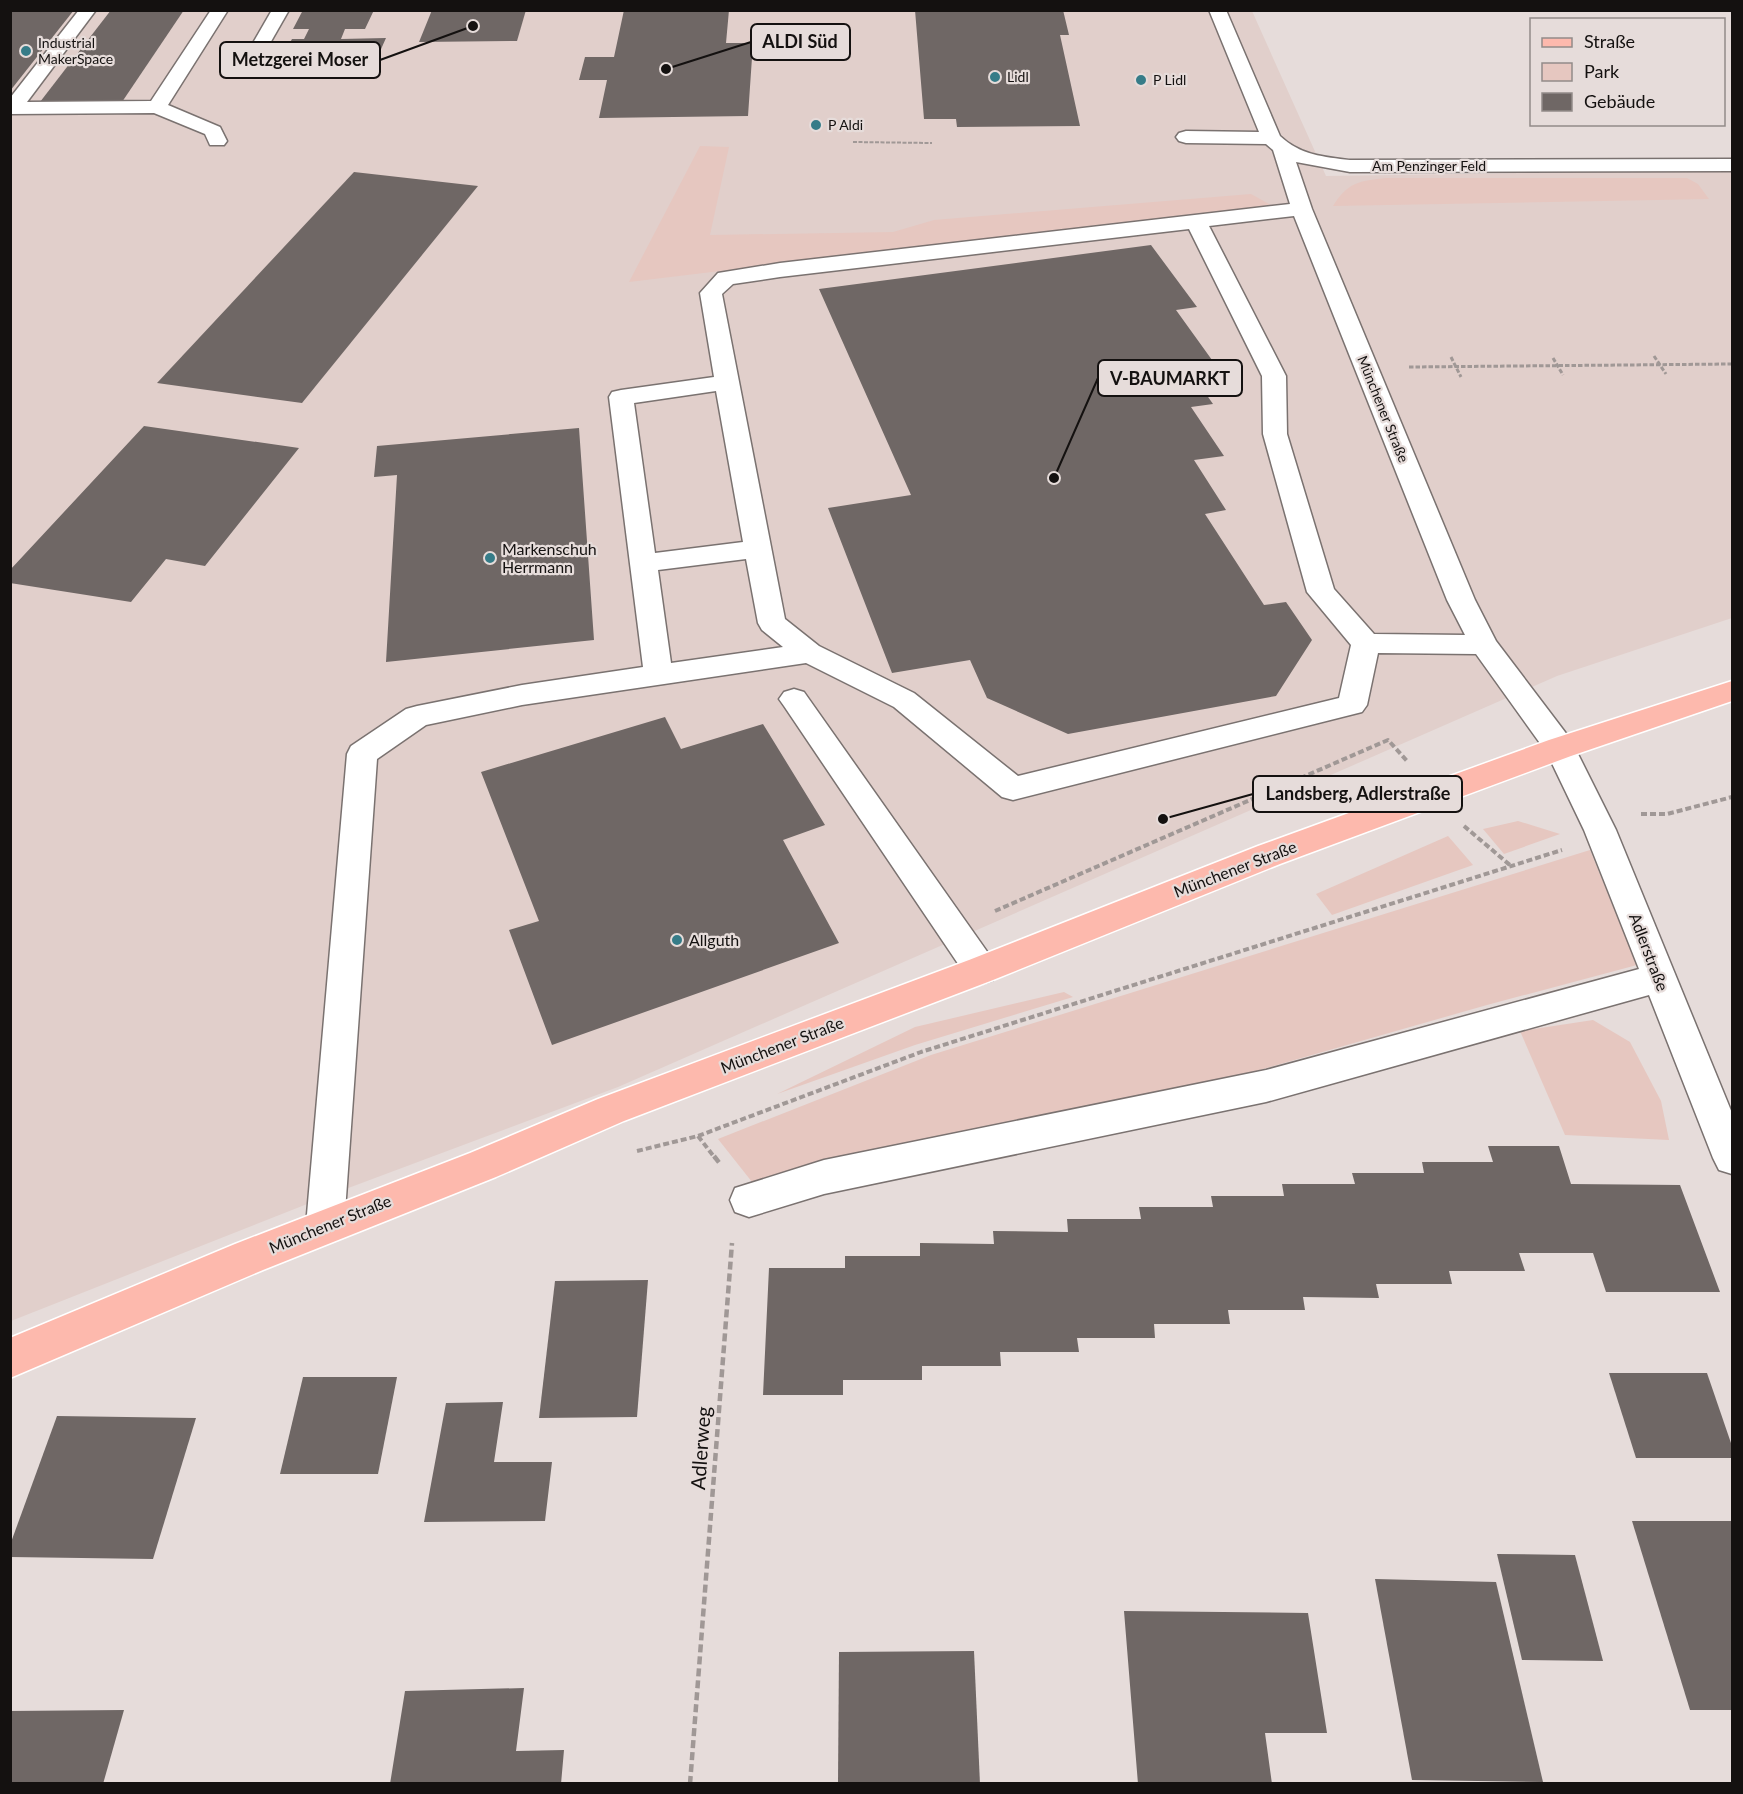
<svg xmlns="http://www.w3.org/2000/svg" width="1743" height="1794" font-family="Lato,sans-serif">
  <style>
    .built { fill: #e1cfcb }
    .green { fill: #e6c7c0 }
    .building { fill: #6f6765 }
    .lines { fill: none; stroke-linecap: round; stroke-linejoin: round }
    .minor-casing { stroke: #7a7270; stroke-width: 3 }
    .major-casing { stroke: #fff; stroke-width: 3 }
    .path-far3 { stroke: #a09896; stroke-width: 2; stroke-dasharray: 4 1.5; stroke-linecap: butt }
    .path-far2 { stroke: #a09896; stroke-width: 3; stroke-dasharray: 4.5 2; stroke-linecap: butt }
    .path-far1 { stroke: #a09896; stroke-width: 4; stroke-dasharray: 6 3; stroke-linecap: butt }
    .path { stroke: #a09896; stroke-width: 4.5; stroke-dasharray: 8 4; stroke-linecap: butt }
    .minor { fill: #fff; fill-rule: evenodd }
    .major { fill: #fdb9ad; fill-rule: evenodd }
    .poi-dot { fill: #367c88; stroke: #e6dcda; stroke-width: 2 }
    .labels { text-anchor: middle; stroke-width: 4.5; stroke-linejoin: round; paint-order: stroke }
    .far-poi-label { font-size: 14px; fill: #141110; stroke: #e6dcda; text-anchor: start }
    .far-street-label { font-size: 14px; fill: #141110; stroke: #e6dcda }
    .poi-label { font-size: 16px; fill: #141110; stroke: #e6dcda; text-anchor: start }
    .street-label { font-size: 16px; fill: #141110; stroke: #e6dcda }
    .near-street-label { font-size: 20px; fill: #141110; stroke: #e6dcda }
    .leader { fill: none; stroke: #141110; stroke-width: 2 }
    .callout-dot { fill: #141110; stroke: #e6dcda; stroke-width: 2 }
    .callout { fill: #e6dcda; stroke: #141110; stroke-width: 2 }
    .callout-label { font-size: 18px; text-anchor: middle; font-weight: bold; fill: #141110 }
  </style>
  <rect width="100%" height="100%" fill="#e6dcda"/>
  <!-- built -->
  <path class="built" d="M 11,11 L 1252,11 L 1326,176 L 1732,170 L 1732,618 L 1557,676 L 618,1087 L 335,1193 L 11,1321 Z"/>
  <!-- green -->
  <g class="green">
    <path d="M 700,146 L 729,147 L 710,235 L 893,232 L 934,220 L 1251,194 L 1271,205 L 629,282 Z"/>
    <path d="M 1386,178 L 1687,178 L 1698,184 L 1709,199 L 1333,206 C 1348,182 1359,181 1386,178 Z"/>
    <path d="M 1518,821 L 1560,834 L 1504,854 L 1483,829 Z"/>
    <path d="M 1448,836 L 1473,865 L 1332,915 L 1316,894 Z"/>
    <path d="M 1590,850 L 1637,965 L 1487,1005 L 1256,1071 L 806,1166 L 756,1187 L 718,1139 L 931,1055 Z"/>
    <path d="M 1064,992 L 1073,997 L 915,1045 L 777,1094 L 915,1027 Z"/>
    <path d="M 1593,1020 L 1630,1042 L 1661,1101 L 1669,1140 L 1565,1135 L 1520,1031 Z"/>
  </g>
  <!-- building -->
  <g class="building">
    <path d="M 10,10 L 74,10 L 10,91 Z"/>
    <path d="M 111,10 L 184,10 L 122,102 L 40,102 Z"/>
    <path d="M 303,10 L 374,10 L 365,29 L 345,29 L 341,39 L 386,38 L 373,67 L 276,68 L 292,39 L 304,39 L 309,29 L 293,29 Z"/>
    <path d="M 432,10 L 526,10 L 517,41 L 419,42 Z"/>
    <path d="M 624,10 L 729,10 L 726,43 L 753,43 L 748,116 L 599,118 L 607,80 L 579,80 L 585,57 L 614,57 Z"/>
    <path d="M 915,10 L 1063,10 L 1069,35 L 1060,35 L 1080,126 L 957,127 L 956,119 L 924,119 Z"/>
    <path d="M 354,172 L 478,186 L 302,403 L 157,383 Z"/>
    <path d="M 1151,245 L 1197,307 L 1176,310 L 1212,360 L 1185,364 L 1213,404 L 1191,407 L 1224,456 L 1194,460 L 1226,510 L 1205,514 L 1264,605 L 1286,602 L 1312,640 L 1276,696 L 1068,734 L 987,698 L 970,660 L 892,673 L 828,508 L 911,495 L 819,289 Z"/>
    <path d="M 144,426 L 299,448 L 205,566 L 166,559 L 131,602 L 10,583 L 10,570 Z"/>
    <path d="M 579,428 L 594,640 L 386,662 L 397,475 L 374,477 L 377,446 Z"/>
    <path d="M 665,717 L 681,749 L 763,724 L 825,825 L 783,840 L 839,943 L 552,1045 L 509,930 L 539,921 L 481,772 Z"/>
    <path d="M 1488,1146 L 1559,1146 L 1571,1184 L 1680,1185 L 1720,1292 L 1606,1292 L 1593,1253 L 1519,1253 L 1525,1271 L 1449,1271 L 1452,1284 L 1376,1284 L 1379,1298 L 1303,1297 L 1305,1310 L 1228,1310 L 1230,1324 L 1154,1324 L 1155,1338 L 1077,1338 L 1079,1352 L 1000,1352 L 1001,1366 L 922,1366 L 922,1380 L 843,1380 L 843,1395 L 763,1395 L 769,1268 L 845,1268 L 845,1256 L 920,1256 L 920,1243 L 994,1244 L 993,1231 L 1068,1232 L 1067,1219 L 1141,1219 L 1139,1207 L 1213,1207 L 1211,1196 L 1284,1196 L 1282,1184 L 1355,1184 L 1352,1173 L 1424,1173 L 1422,1162 L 1493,1162 Z"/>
    <path d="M 648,1280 L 637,1417 L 539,1418 L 555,1281 Z"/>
    <path d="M 1609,1373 L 1707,1373 L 1732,1446 L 1732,1458 L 1636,1458 Z"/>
    <path d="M 303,1377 L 397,1377 L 378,1474 L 280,1474 Z"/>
    <path d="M 503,1402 L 494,1462 L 552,1462 L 545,1521 L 424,1522 L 446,1403 Z"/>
    <path d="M 57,1416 L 196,1418 L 153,1559 L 10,1557 L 10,1545 Z"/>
    <path d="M 1632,1521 L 1732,1521 L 1732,1710 L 1690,1710 Z"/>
    <path d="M 1497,1554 L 1575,1555 L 1603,1661 L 1522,1660 Z"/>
    <path d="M 1375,1579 L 1496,1582 L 1543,1782 L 1412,1780 Z"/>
    <path d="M 1124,1611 L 1308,1613 L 1327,1733 L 1265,1733 L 1272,1784 L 1138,1784 Z"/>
    <path d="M 974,1651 L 980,1784 L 838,1784 L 839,1652 Z"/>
    <path d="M 524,1688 L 516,1751 L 564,1750 L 561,1784 L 390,1784 L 405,1691 Z"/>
    <path d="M 124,1710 L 103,1784 L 10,1784 L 10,1711 Z"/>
  </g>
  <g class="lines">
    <defs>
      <g id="minor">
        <path d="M 79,10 L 96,10 L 27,102 L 151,101 L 211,10 L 228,10 L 168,105 L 220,127 L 227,141 L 224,145 L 210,145 L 205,134 L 154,113 L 10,114 L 10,98 Z"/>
        <path d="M 272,10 L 289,10 L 257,66 L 245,66 L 242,62 Z"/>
        <path d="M 1209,10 L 1226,10 L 1280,136 C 1300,155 1324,157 1350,160 L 1732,159 L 1732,171 L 1350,172 L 1296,162 L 1312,209 L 1475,600 L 1496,641 L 1571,740 L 1616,830 L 1732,1113 L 1732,1174 L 1719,1170 L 1713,1158 L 1649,995 L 1266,1102 L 824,1194 L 749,1217 L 735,1212 L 730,1200 L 735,1188 L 824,1160 L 1266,1070 L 1639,969 L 1584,830 L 1547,753 L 1476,654 L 1378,653 L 1367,705 L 1362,712 L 1013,800 L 1002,797 L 894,707 L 806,663 L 522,705 L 426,725 L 377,759 L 344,1226 L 339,1239 L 325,1244 L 311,1239 L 306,1226 L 347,754 L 351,746 L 406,709 L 417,706 L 522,685 L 643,667 L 609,397 L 612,392 L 621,390 L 714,377 L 700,293 L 718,273 L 780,263 L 1290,204 L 1273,150 L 1266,144 L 1186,143 L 1179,141 L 1176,137 L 1179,133 L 1186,131 L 1259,132 ZM 1294,216 L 1447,600 L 1465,635 L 1374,634 L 1334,589 L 1287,434 L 1286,376 L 1209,226 ZM 1189,229 L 1262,376 L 1263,434 L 1307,592 L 1351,645 L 1339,698 L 1018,776 L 914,693 L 819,646 L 785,619 L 722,294 L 733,284 L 780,277 ZM 716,391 L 743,542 L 655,553 L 634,403 ZM 746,559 L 758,623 L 762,630 L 783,647 L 671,663 L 658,570 Z"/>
        <path d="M 794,689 L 804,692 L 993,960 L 998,970 L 993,980 L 981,984 L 969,980 L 784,706 L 779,699 L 784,692 Z"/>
      </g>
      <path id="major" d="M 1732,681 L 1732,701 L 1571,756 L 1280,864 L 993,980 L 624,1121 L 496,1177 L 263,1270 L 10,1378 L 10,1338 L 235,1244 L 470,1153 L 598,1099 L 969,960 L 1258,846 L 1549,740 Z"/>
    </defs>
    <!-- minor casing -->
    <use href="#minor" class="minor-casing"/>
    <!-- major casing -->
    <use href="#major" class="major-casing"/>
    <!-- path-far3 -->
    <path class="path-far3" d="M 853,142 L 932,143"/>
    <!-- path-far2 -->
    <g class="path-far2">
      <path d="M 1654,356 L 1666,374"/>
      <path d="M 1451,357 L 1461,377"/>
      <path d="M 1553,358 L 1563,375"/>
      <path d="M 1409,367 L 1732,364"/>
    </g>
    <!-- path-far1 -->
    <g class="path-far1">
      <path d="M 1641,814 L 1667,814 L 1732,797"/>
      <path d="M 1464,826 L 1511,866"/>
      <path d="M 995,911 L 1388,740 L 1408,762"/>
      <path d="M 698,1136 L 715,1158"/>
      <path d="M 637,1151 L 698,1136 L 921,1052 L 1562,850"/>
    </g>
    <!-- path -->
    <g class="path">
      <path d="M 714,1156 L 721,1165"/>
      <path d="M 690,1784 L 732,1243"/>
    </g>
    <!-- minor -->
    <use href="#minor" class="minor"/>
    <!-- major -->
    <use href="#major" class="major"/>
  </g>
  <!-- markers -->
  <g class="poi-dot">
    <circle cx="26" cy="51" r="6"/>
    <circle cx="995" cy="77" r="6"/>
    <circle cx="1141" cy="80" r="6"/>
    <circle cx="816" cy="125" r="6"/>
    <circle cx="490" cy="558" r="6"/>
    <circle cx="677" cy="940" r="6"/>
  </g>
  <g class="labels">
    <!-- far-poi labels -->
    <g class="far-poi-label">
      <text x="38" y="48">Industrial<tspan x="38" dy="16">MakerSpace</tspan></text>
      <text x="1007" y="82">Lidl</text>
      <text x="1153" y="85">P Lidl</text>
      <text x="828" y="130">P Aldi</text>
    </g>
    <!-- far-street labels -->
    <g class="far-street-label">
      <text x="1429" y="171">Am Penzinger Feld</text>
      <text transform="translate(1383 409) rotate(68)" y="5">Münchener Straße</text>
    </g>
    <!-- poi labels -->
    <g class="poi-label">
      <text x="502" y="555">Markenschuh<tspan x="502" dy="18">Herrmann</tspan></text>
      <text x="689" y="946">Allguth</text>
    </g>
    <!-- street labels -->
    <g class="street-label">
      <text transform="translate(1235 869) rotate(-21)" y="6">Münchener Straße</text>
      <text transform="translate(1649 952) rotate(69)" y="6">Adlerstraße</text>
      <text transform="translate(782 1045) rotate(-21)" y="6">Münchener Straße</text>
      <text transform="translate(330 1224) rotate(-22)" y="6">Münchener Straße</text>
    </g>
    <!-- near-street labels -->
    <g class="near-street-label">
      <text transform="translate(701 1448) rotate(-86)" y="7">Adlerweg</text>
    </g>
  </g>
  <!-- callouts -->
  <path class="leader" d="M666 69L751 42M473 26L380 60M1054 478L1098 378M1163 819L1253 794"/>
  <g class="callout-dot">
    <circle cx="666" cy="69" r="6"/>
    <circle cx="473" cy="26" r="6"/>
    <circle cx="1054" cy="478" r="6"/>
    <circle cx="1163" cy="819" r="6"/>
  </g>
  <g class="callout">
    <rect x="751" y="24" width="99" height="36" rx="6"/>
    <rect x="220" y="42" width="160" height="36" rx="6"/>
    <rect x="1098" y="360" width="144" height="36" rx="6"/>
    <rect x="1253" y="776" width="209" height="36" rx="6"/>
  </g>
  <g class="callout-label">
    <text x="800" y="48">ALDI Süd</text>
    <text x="300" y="66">Metzgerei Moser</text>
    <text x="1170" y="385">V-BAUMARKT</text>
    <text x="1358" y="800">Landsberg, Adlerstraße</text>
  </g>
  <!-- border -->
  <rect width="1743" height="1794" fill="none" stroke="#141110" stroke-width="24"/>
  <!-- legend -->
  <rect x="1530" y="18" width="195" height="108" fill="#e6dcda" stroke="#928b89" stroke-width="1.5"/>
  <rect x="1542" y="38" width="30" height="9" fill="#fdb9ad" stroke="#928b89" stroke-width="1.5"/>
  <text x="1584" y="48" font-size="18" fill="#141110">Straße</text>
  <rect x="1542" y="63" width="30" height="18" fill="#e6c7c0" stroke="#928b89" stroke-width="1.5"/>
  <text x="1584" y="78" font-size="18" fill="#141110">Park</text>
  <rect x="1542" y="93" width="30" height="18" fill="#6f6765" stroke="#928b89" stroke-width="1.5"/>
  <text x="1584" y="108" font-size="18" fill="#141110">Gebäude</text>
</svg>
